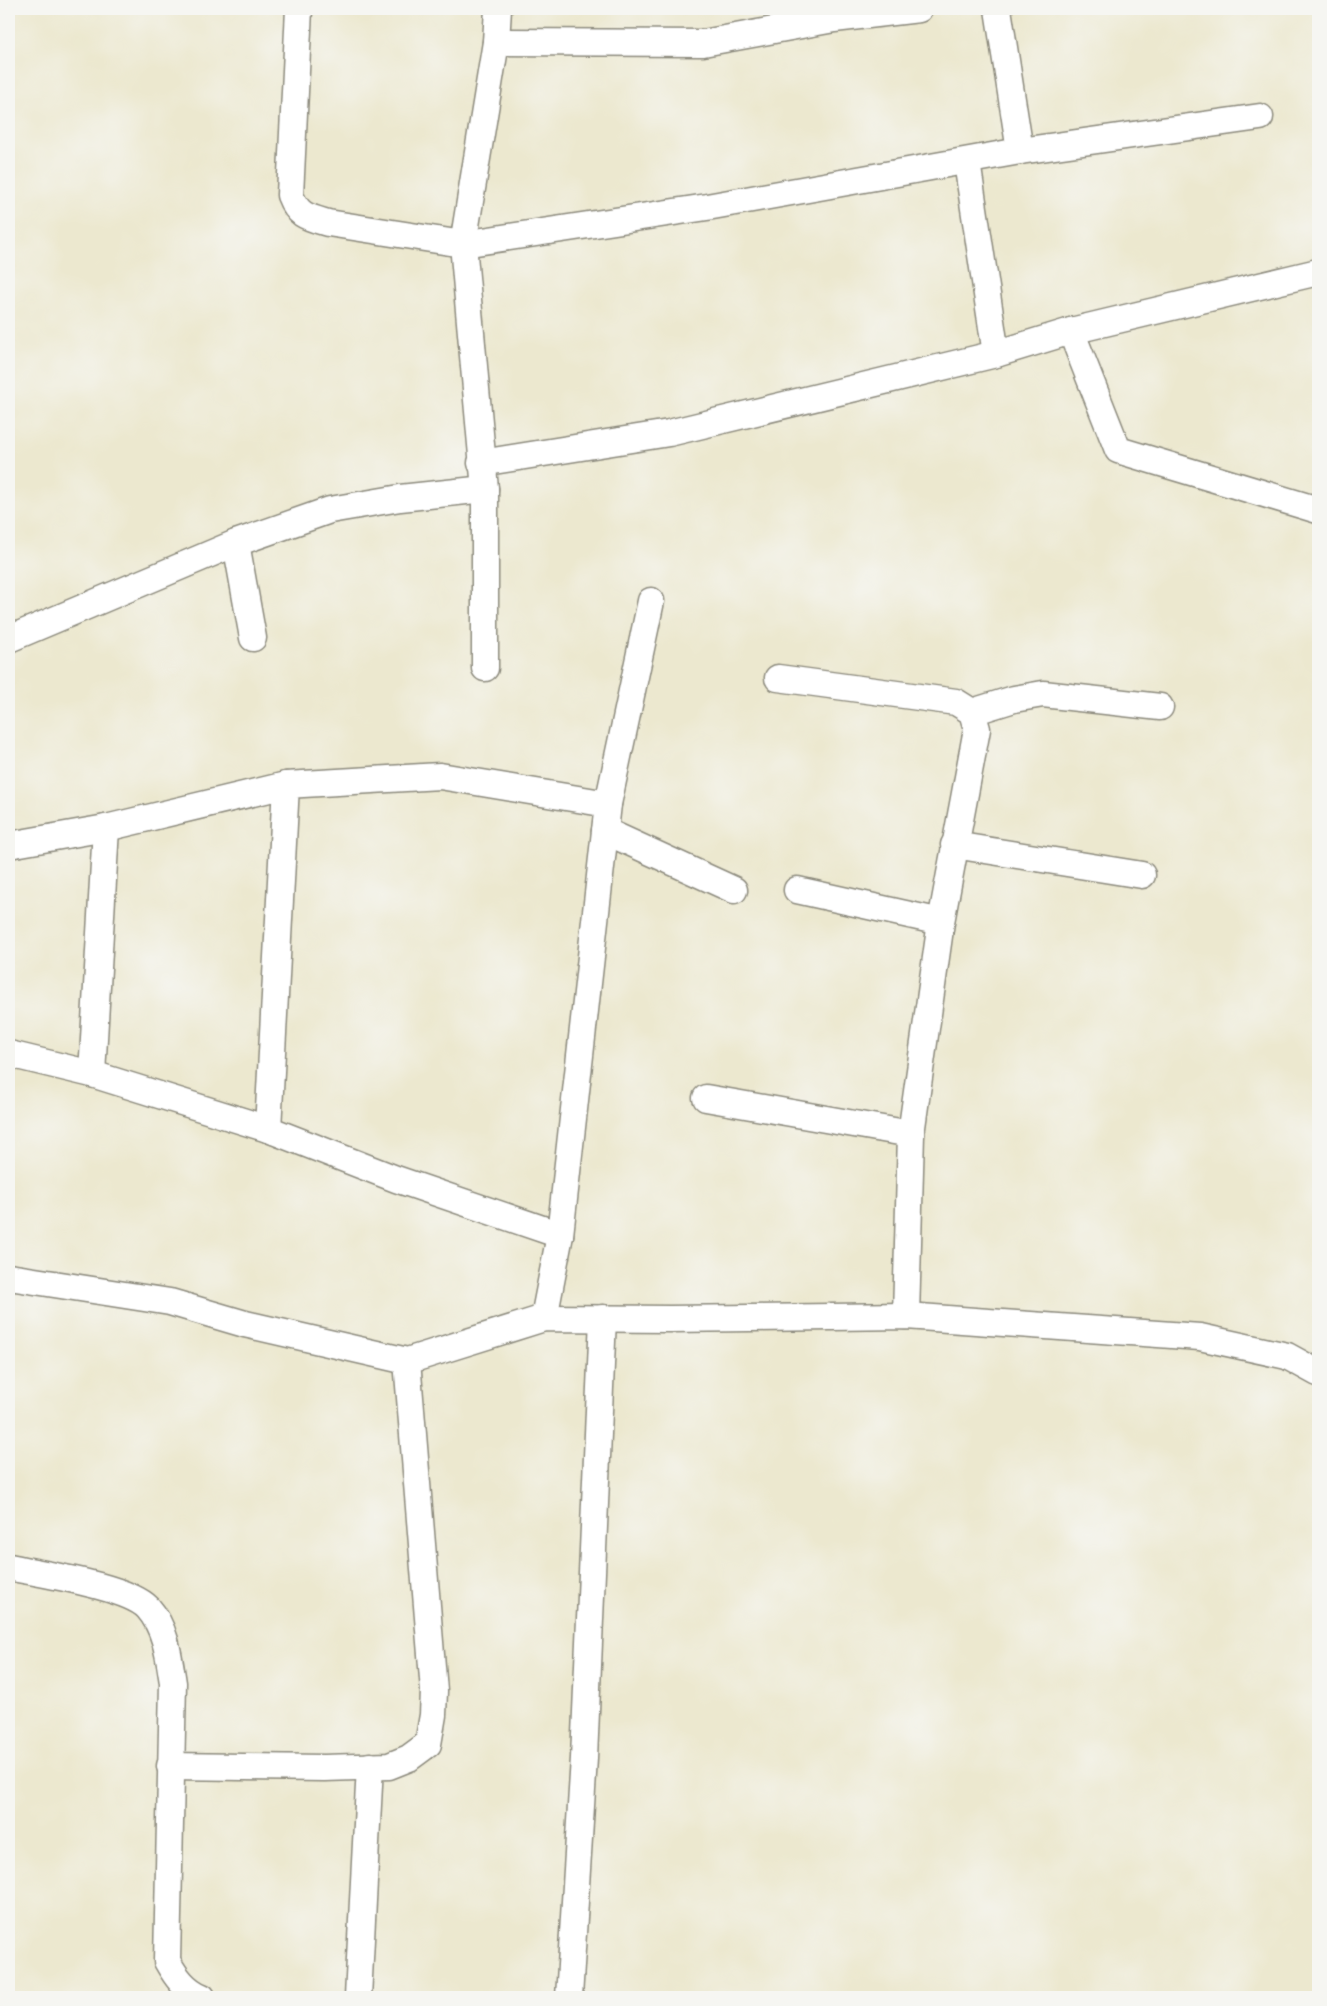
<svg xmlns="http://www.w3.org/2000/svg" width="1327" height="2006" font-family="'IM FELL Great Primer',serif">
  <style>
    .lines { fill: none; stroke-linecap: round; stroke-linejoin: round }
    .minor-casing { stroke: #8c8a7d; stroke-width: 29 }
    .minor { stroke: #fff; stroke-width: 26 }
  </style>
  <rect width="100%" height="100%" fill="#f6f6f2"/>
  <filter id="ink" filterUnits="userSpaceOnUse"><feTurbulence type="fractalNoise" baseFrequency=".02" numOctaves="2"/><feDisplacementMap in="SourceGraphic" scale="10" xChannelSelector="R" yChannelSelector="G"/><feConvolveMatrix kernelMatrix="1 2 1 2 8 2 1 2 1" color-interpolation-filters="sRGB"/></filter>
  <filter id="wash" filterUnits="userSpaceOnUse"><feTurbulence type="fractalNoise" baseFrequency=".0096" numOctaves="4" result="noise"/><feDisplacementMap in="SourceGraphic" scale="20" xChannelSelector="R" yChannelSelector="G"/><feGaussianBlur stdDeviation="1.12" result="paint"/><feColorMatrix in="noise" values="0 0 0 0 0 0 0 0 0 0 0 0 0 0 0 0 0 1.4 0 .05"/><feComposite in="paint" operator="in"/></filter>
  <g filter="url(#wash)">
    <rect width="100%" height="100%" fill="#ece8cf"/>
  </g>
  <g filter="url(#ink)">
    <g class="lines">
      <defs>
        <g id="minor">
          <path d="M 299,9 L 290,195 C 298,216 307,217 328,223 L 463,244 L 707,207 L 1020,151 L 1260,117"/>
          <path d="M 998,9 L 1020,151"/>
          <path d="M 496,42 L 703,43 L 834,19 L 919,9"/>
          <path d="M 967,162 L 996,354"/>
          <path d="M 1071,331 L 1118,450 L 1318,510"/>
          <path d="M 481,463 L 669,433 L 996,354 L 1071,331 L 1318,272"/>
          <path d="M 236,543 L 253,638"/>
          <path d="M 9,639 L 236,543 L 330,510 L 400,498 L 485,489"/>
          <path d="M 485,668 L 485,489 L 463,244 L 496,42 L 498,9"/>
          <path d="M 778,678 L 956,702 L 972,712 L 977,729 L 941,922 L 911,1134 L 906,1316"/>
          <path d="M 972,712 L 1014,699 L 1043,694 L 1160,707"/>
          <path d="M 605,831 L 734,890"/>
          <path d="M 9,845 L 106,828 L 286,785"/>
          <path d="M 954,845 L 1142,875"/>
          <path d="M 797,890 L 941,922"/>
          <path d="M 9,1054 L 92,1074 L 268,1129 L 396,1179 L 560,1235"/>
          <path d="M 92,1074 L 106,828"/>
          <path d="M 706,1098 L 911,1134"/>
          <path d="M 268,1129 L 286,785 L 440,776 L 608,804"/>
          <path d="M 9,1277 L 170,1302 L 245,1324 L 407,1361 L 544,1318 L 670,1319 L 906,1316 L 1200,1337 L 1287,1356 L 1318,1373"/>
          <path d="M 544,1318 L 560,1235 L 608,804 L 651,601"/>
          <path d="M 9,1567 C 40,1574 127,1586 148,1608 C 166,1628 169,1657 173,1683 L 167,1961 C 176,1977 185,1990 202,1997"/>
          <path d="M 170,1766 L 324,1768 L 389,1766 L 409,1758 L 428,1744 L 433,1715 L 434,1691 L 407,1361"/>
          <path d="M 358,1997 L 370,1766"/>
          <path d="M 569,1997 L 584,1758 L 603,1318"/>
        </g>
      </defs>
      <!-- minor casing -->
      <use href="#minor" class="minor-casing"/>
      <!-- minor -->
      <use href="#minor" class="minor"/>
    </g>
  </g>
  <!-- margin -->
  <rect width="1327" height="2006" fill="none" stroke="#f6f6f2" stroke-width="30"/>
</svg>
